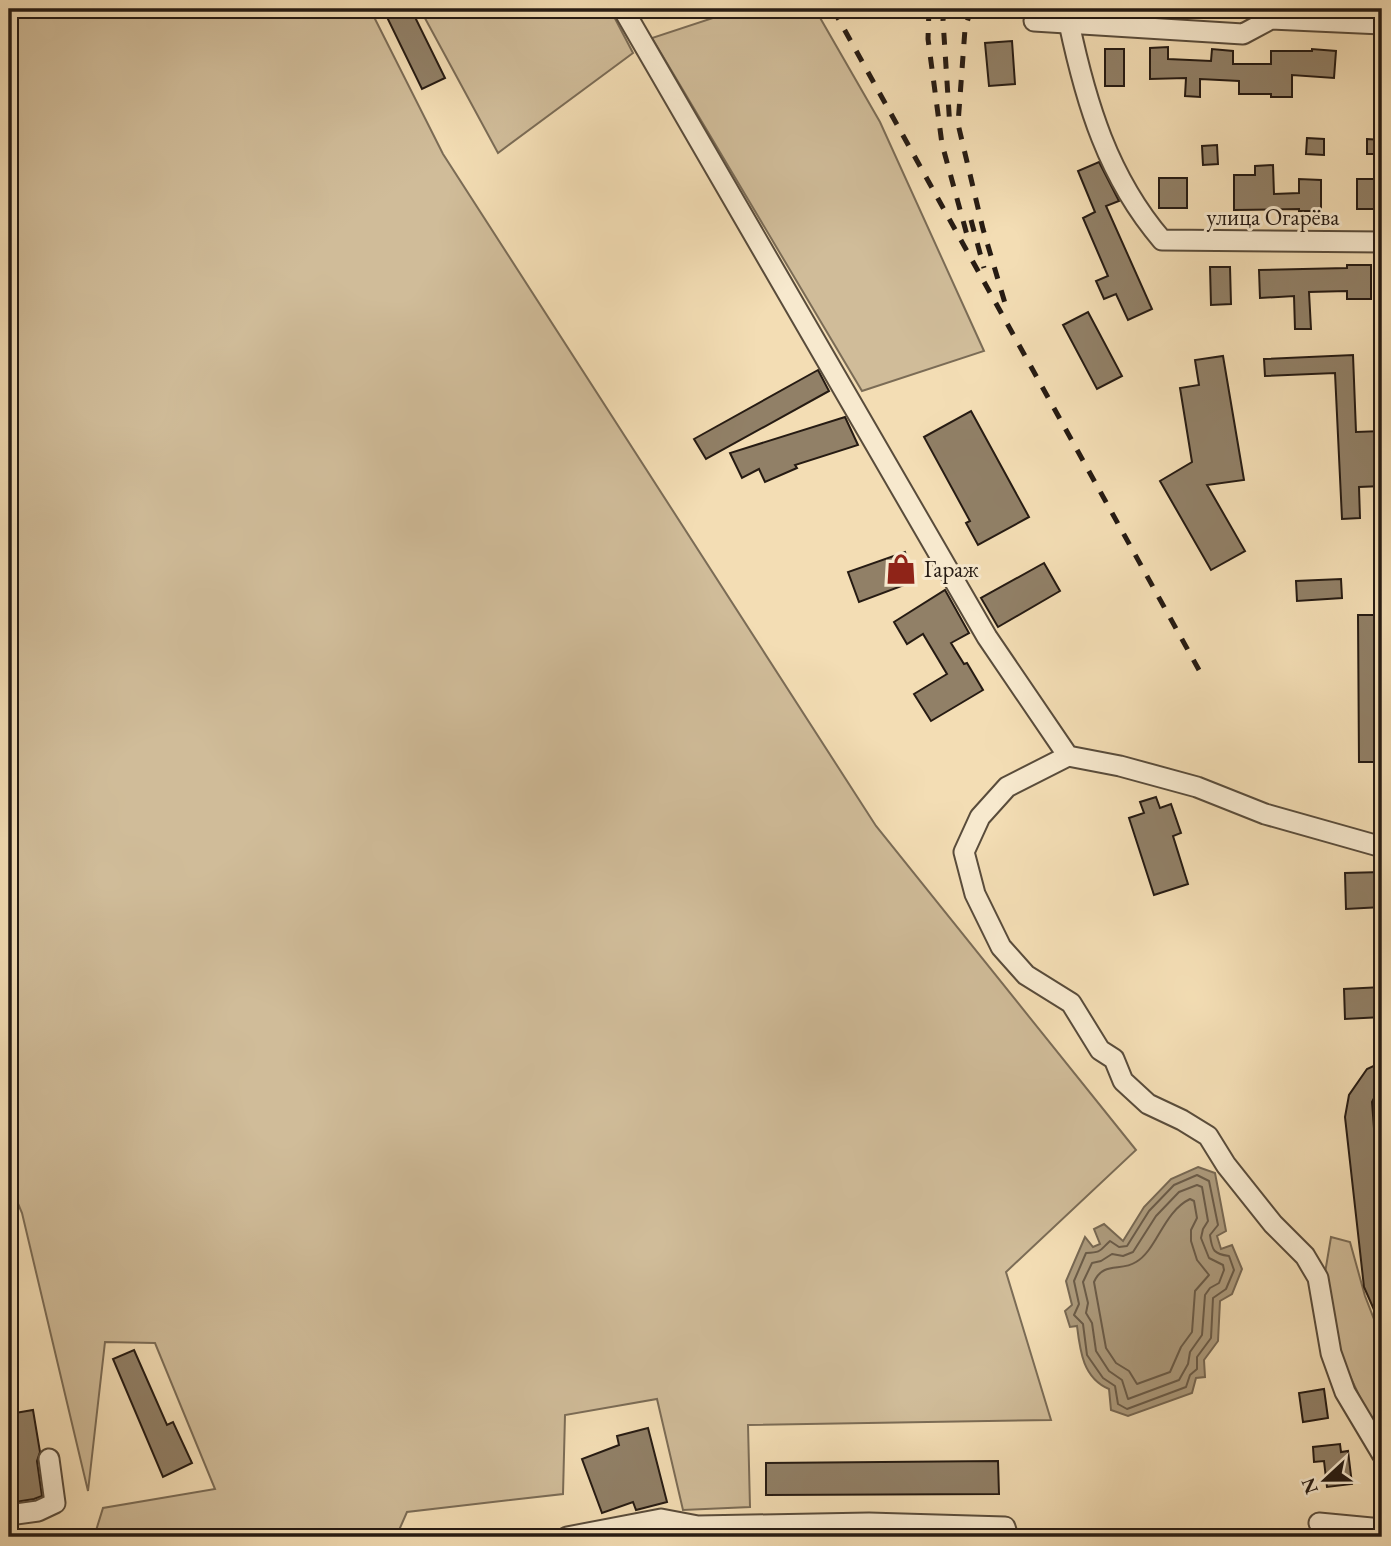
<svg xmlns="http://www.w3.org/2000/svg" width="1391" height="1546" font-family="'EB Garamond',serif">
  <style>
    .green { fill: #d0bc99; stroke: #7b6c56; stroke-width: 2 }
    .water { fill: #ad9b7d; stroke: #776853; stroke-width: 2 }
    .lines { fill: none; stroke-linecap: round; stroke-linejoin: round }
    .shore { stroke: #6a5b48; stroke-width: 2 }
    .building { fill: #918067; stroke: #261b13; stroke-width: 2 }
    .minor-casing { stroke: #594c3b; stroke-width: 23 }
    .minor { stroke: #f7e9ce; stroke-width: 19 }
    .rail { stroke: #261b13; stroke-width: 5; stroke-dasharray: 12 12; stroke-linecap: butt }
    .labels { text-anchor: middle; stroke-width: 6; stroke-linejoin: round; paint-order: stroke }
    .street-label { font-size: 23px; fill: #261b13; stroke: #f7e9ce }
    .poi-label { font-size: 23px; fill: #261b13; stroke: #f7e9ce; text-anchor: start }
  </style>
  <rect width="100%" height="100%" fill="#f3ddb4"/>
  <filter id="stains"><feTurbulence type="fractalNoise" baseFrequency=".00286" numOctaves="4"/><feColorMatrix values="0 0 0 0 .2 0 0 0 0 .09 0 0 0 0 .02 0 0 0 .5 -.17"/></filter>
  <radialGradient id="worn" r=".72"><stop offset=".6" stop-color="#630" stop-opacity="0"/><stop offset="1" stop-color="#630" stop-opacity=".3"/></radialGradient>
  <!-- green -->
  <g class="green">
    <path d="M 9,9 L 370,9 L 443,154 L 876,826 L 1136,1150 L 1006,1272 L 1051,1420 L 748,1425 L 750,1507 L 683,1510 L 657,1399 L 565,1415 L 563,1494 L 407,1512 L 396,1537 L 94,1537 L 103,1508 L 215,1489 L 155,1343 L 105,1342 L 88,1491 L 22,1213 L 9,1182 Z"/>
    <path d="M 420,9 L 610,9 L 633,53 L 498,153 Z"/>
    <path d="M 716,9 L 815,9 L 880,122 L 984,351 L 862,391 L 652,38 L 713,18 Z"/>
    <path d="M 1331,1237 L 1350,1242 L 1365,1296 L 1382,1340 L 1382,1437 L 1362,1402 L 1337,1348 L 1324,1279 Z"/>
  </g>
  <!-- water -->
  <path class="water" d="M 1198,1167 L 1215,1173 L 1226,1231 L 1217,1236 L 1221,1249 L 1232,1245 L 1242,1269 L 1232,1294 L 1220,1301 L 1218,1341 L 1204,1360 L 1205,1377 L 1196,1378 L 1192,1393 L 1128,1416 L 1111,1410 L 1109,1389 C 1083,1378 1080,1351 1077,1326 L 1070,1327 L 1065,1311 L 1072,1305 L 1066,1281 L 1085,1237 L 1093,1247 L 1100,1244 L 1094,1229 L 1104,1224 L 1123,1241 L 1144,1207 L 1171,1179 Z"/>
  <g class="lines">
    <!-- shore -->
    <g class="shore">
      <path d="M 1197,1175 L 1209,1181 L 1218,1225 L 1210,1235 C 1212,1251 1214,1254 1229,1256 L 1234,1270 L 1226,1289 L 1213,1298 L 1211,1338 L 1197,1357 L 1197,1369 L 1190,1375 L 1186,1387 L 1127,1409 L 1118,1404 L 1115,1386 L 1103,1378 L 1087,1355 L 1083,1324 L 1074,1315 L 1079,1304 L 1074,1281 L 1086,1253 C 1103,1252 1099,1251 1110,1241 L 1119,1247 L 1127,1246 L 1149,1211 L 1174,1185 Z"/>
      <path d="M 1197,1185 L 1202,1187 L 1208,1221 L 1203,1229 L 1201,1238 L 1209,1258 L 1223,1265 L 1224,1270 L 1219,1283 L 1210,1288 L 1205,1295 L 1202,1335 L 1190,1352 L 1188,1364 L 1179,1380 L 1128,1399 L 1122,1380 L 1109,1371 L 1096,1351 L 1092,1323 L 1086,1313 L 1088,1303 L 1083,1282 L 1092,1263 L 1101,1261 L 1112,1254 L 1123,1256 L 1133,1252 L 1156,1216 L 1179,1192 Z"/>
      <path d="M 1190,1199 L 1194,1201 L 1197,1218 L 1191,1230 L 1191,1241 L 1197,1260 L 1209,1275 L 1195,1291 L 1192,1332 L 1181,1347 L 1170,1372 L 1137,1384 L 1129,1371 L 1116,1363 L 1106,1348 L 1094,1282 C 1103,1261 1121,1272 1136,1262 C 1157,1250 1163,1212 1190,1199 Z"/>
    </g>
  </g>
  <!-- building -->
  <g class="building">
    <path d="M 383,9 L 411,9 L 445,78 L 422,89 Z"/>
    <path d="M 1012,41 L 1015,84 L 989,86 L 985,43 Z"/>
    <path d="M 1168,47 L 1168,59 L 1211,61 L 1212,49 L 1233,51 L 1233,64 L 1271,64 L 1271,51 L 1312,51 L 1312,49 L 1336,51 L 1334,78 L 1292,75 L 1292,97 L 1271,97 L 1271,94 L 1239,94 L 1239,81 L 1200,79 L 1200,97 L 1185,96 L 1186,78 L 1150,79 L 1150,48 Z"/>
    <rect x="1105" y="49" width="19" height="37"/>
    <path d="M 1307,138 L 1324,139 L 1324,155 L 1306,154 Z"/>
    <path d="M 1367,139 L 1382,140 L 1382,154 L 1367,154 Z"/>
    <path d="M 1217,145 L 1218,164 L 1203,165 L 1202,146 Z"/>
    <path d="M 1099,162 L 1119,201 L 1106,206 L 1152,309 L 1128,320 L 1116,294 L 1104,299 L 1096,281 L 1108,276 L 1083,218 L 1095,212 L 1078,171 Z"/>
    <path d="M 1273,165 L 1274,194 L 1299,193 L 1299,179 L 1321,180 L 1321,211 L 1299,211 L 1299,209 L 1234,210 L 1234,175 L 1255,175 L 1255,166 Z"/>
    <rect x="1159" y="178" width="28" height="30"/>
    <rect x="1357" y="179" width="21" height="30"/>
    <path d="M 1347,265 L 1371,265 L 1371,299 L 1347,299 L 1347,291 L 1309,292 L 1311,329 L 1295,329 L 1294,296 L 1260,298 L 1259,270 L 1347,268 Z"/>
    <path d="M 1210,267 L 1230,267 L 1231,304 L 1211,305 Z"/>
    <path d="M 1088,312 L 1122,376 L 1097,389 L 1063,325 Z"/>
    <path d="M 1353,355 L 1356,432 L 1382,431 L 1382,486 L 1359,487 L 1360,518 L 1342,519 L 1335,373 L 1265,376 L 1264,359 Z"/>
    <path d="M 1223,356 L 1244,480 L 1207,485 L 1245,551 L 1211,570 L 1160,481 L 1192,462 L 1180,388 L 1199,385 L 1195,360 Z"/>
    <path d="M 818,370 L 829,391 L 706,459 L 694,439 Z"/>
    <path d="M 971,411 L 1029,517 L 978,545 L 966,523 L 970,521 L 924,437 Z"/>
    <path d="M 845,417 L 858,445 L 795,465 L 797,468 L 765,482 L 759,469 L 742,478 L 730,453 Z"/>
    <path d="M 905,552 L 915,581 L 859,602 L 848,572 Z"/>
    <path d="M 1044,563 L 1060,591 L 998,627 L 981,598 Z"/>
    <path d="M 1341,579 L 1342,598 L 1297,601 L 1296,581 Z"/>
    <path d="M 945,590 L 969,633 L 951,643 L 964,664 L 967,663 L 983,690 L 931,721 L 914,694 L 947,674 L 923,634 L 907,644 L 894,622 Z"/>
    <path d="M 1358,615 L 1382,615 L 1382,762 L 1359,762 Z"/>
    <path d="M 1156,797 L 1160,808 L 1171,804 L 1181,833 L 1173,836 L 1188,884 L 1154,895 L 1129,818 L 1144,813 L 1140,802 Z"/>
    <path d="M 1382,872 L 1382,907 L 1346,909 L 1345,873 Z"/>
    <path d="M 1382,987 L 1382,1017 L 1345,1019 L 1344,989 Z"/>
    <path d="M 1382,1062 L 1382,1083 L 1372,1102 L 1382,1234 L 1382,1328 L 1364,1287 L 1345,1117 L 1349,1095 L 1367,1069 Z"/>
    <path d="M 134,1350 L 167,1425 L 173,1422 L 192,1463 L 163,1477 L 113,1359 Z"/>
    <path d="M 1324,1389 L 1328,1418 L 1303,1422 L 1299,1393 Z"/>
    <path d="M 33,1410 L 40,1452 L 37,1461 L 42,1496 L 34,1499 L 9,1503 L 9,1414 Z"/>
    <path d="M 648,1428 L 667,1502 L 636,1510 L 633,1502 L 602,1513 L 582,1459 L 619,1445 L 617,1436 Z"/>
    <path d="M 1340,1444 L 1341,1452 L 1348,1451 L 1352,1484 L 1327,1487 L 1324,1461 L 1314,1462 L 1313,1447 Z"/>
    <path d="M 998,1461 L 999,1494 L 766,1495 L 766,1463 Z"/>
  </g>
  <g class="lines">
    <defs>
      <g id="minor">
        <path d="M 623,9 L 987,637 L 1068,756 L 1120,766 L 1197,787 L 1265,814 L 1382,847"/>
        <path d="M 1034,21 L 1243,34 L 1271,19 L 1382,24"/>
        <path d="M 1069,23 C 1086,103 1108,177 1162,240 L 1382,242"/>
        <path d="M 1068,756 L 1007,787 L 980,817 L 964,852 L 975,894 L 1001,947 L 1026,975 L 1071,1003 L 1100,1050 L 1114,1059 L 1123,1081 L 1148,1104 L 1182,1120 L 1208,1136 L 1226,1165 L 1273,1224 L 1305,1256 L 1318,1278 L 1331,1353 L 1345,1392 L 1382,1454"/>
        <path d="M 9,1515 L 38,1511 L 55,1503 L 49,1459"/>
        <path d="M 1319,1523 L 1382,1529"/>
        <path d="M 567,1537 L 661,1519 L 698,1526 L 869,1523 L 1005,1527 L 1008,1537"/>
      </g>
    </defs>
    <!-- minor casing -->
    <use href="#minor" class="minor-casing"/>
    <!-- minor -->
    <use href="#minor" class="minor"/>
    <!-- rail -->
    <g class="rail">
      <path d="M 833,9 L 1199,670"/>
      <path d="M 929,9 L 928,39 L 942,144 L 967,235"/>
      <path d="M 945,9 L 943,20 L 950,128"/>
      <path d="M 971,9 L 965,29 L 958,124 L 983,229 L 1007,310"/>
      <path d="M 971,220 L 984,268"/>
    </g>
  </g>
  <!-- icons -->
  <defs>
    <symbol id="shop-bare" viewBox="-9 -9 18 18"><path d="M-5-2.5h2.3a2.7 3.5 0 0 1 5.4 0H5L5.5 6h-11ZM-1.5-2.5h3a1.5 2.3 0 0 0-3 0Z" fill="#8f2418" stroke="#f7e9ce" stroke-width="2.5" paint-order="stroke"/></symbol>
  </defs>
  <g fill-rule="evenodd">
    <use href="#shop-bare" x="879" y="547" width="44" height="44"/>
  </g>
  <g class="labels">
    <!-- street labels -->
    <g class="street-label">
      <text x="1273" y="225">улица Огарёва</text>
    </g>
    <!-- poi labels -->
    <g class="poi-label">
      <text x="924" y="577">Гараж</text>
    </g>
  </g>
  <!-- margin -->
  <rect width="1391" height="1546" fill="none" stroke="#f3ddb4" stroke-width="35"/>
  <rect x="10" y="10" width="1370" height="1525" fill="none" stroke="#261b13" stroke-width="3.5"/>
  <rect x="18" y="18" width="1356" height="1511" fill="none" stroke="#261b13" stroke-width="2"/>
  <!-- north arrow -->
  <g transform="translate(1325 1480) rotate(248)" stroke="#f7e9ce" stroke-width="5" paint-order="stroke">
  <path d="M0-5L12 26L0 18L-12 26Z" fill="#261b13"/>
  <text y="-10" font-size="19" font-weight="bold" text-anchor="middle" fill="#261b13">N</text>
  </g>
  <rect width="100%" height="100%" filter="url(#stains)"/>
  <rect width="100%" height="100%" fill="url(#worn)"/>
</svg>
